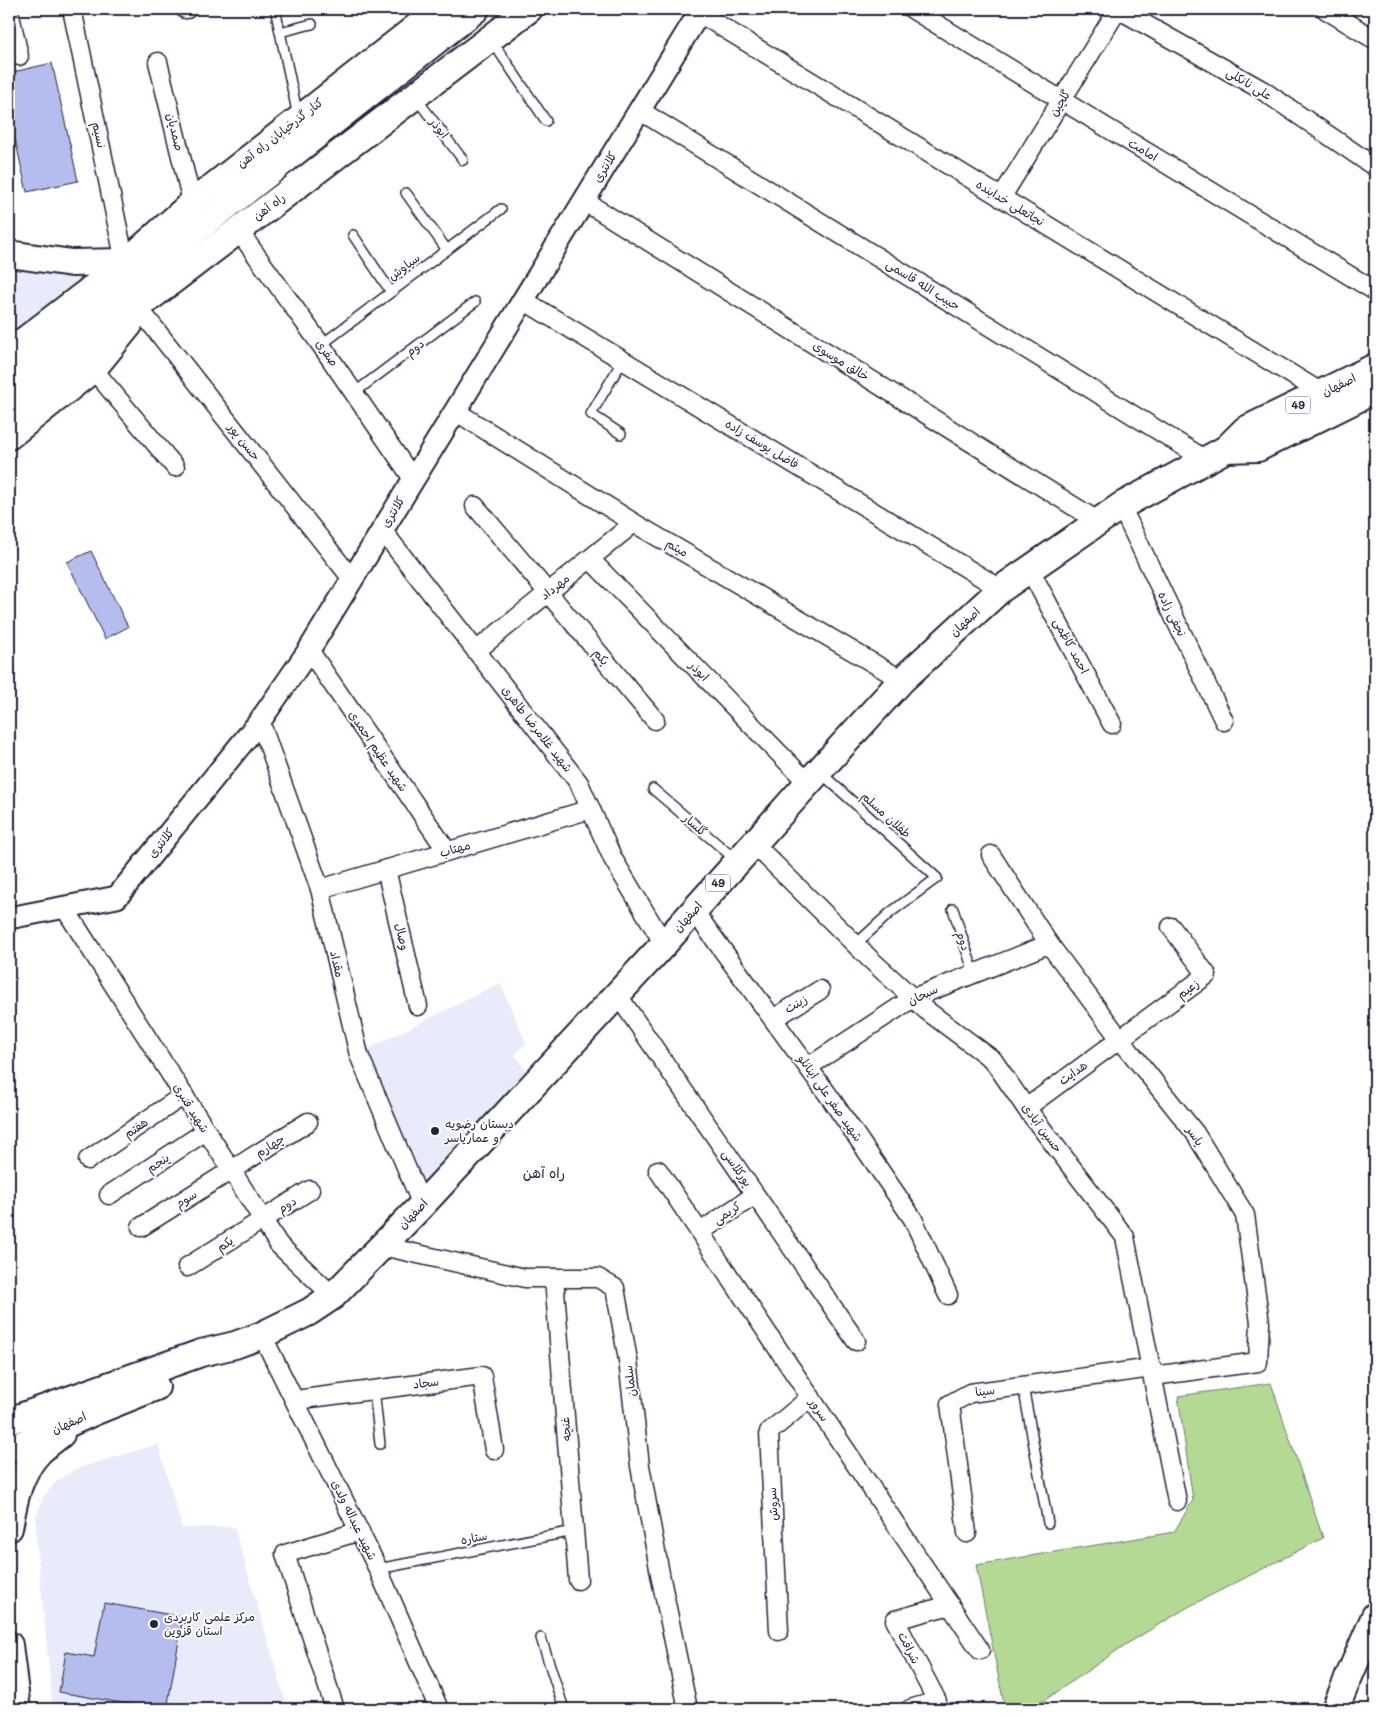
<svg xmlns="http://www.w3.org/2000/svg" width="1384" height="1718" font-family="Mali,'Playpen Sans Arabic',sans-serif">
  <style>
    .built { fill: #e8ebfa }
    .green { fill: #b4d995; stroke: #6b7e68 }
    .building { fill: #b4bdee; stroke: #22223b }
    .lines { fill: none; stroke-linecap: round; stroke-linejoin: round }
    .service-casing { stroke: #22223b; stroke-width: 12 }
    .minor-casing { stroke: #22223b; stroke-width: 21 }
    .tertiary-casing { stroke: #22223b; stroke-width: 25 }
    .secondary-casing { stroke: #22223b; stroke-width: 28 }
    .primary-casing { stroke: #22223b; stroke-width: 30 }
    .service { stroke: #fff; stroke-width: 9 }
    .minor { stroke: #fff; stroke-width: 18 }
    .tertiary { stroke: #fff; stroke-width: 21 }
    .secondary { stroke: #fff; stroke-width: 24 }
    .primary { stroke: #fff; stroke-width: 26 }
    .poi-dot { fill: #22223b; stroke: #fff; stroke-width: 2 }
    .labels { text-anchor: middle; stroke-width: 4; stroke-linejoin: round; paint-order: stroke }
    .shield { fill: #fff; stroke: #646476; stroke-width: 1 }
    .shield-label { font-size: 11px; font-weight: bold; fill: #22223b }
    .street-label { font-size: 12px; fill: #22223b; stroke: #fff }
    .poi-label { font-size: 12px; fill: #22223b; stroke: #fff; text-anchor: start }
    .neighbourhood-label { font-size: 14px; fill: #22223b; stroke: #fff }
  </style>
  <rect width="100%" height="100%" fill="#fff"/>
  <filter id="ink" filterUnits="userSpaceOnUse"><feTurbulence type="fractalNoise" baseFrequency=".02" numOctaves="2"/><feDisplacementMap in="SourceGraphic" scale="10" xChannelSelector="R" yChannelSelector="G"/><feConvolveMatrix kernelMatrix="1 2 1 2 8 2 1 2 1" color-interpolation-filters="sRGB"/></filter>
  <g filter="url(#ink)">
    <!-- built -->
    <g class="built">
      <path d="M 9,254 L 125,262 L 9,351 Z"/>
      <path d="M 500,983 L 526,1043 L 515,1054 L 529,1075 L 419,1186 L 364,1051 Z"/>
      <path d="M 158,1444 L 182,1528 L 234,1527 L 288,1709 L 53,1709 L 36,1538 L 36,1516 L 44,1496 L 58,1480 L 76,1469 Z"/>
    </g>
    <!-- green -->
    <path class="green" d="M 1271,1383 L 1323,1538 L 1190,1606 L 1125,1645 L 1032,1709 L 1005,1709 L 976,1565 L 1174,1532 L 1193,1500 L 1178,1396 Z"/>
    <!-- building -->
    <g class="building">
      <path d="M 52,63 L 78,181 L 27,192 L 9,112 L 9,73 Z"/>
      <path d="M 91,551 L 128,627 L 105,639 L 67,562 Z"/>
      <path d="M 104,1603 L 183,1617 L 167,1709 L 156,1709 L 59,1692 L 66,1652 L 94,1657 Z"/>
    </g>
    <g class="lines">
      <defs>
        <g id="service">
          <path d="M 276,13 L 298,116"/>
          <path d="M 280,32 L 312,24"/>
          <path d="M 492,41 L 546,121"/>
          <path d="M 416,98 L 463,160"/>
          <path d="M 406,193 L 447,250"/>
          <path d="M 353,235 L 391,292"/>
          <path d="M 321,345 L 501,209"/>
          <path d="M 354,393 L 475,302"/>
          <path d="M 621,434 L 591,414 L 623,360"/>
          <path d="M 821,773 L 937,878 L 891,912 L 855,945"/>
          <path d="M 653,789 L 736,860"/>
          <path d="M 953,909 L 974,973"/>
          <path d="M 1023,1386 L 1048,1523"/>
          <path d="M 374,1390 L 380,1444"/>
          <path d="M 378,1569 L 574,1531"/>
          <path d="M 541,1638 L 564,1709"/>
        </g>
        <g id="minor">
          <path d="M 72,9 L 125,262"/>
          <path d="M 185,9 L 187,9"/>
          <path d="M 696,9 L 699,13 L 1322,393"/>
          <path d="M 912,9 L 1375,291"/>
          <path d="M 1118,9 L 1262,90 L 1375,167"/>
          <path d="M 1325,9 L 1372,38"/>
          <path d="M 9,11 L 19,56"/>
          <path d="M 158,62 L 192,202"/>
          <path d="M 639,110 L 1206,460"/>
          <path d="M 1001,198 L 1118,9"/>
          <path d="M 584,201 L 1099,522"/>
          <path d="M 238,230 L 321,345 L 413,479"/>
          <path d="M 523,300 L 1001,589"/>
          <path d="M 137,306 L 352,579"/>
          <path d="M 93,369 L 175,467"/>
          <path d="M 455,411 L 634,523 L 902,680"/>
          <path d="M 475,506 L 655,720"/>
          <path d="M 1121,506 L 1224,721"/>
          <path d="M 382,530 L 579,783 L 613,859 L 664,944"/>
          <path d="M 590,559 L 808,783"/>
          <path d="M 1029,568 L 1112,724"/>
          <path d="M 309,650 L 447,851"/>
          <path d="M 476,651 L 634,523"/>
          <path d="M 260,721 L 320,889 L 359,1055 L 422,1205"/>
          <path d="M 754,844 L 870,959 L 926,1010 L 993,1060 L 1026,1108 L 1125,1237 L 1177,1501"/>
          <path d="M 991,855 L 1049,944 L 1120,1039 L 1195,1133 L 1245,1215 L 1260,1323 L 1258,1362 L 1153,1376"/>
          <path d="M 386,869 L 418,1006"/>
          <path d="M 320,889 L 591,809"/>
          <path d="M 64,907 L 279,1245 L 333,1296"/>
          <path d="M 694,911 L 829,1096 L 913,1219 L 948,1295"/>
          <path d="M 617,994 L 856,1341"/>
          <path d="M 773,1019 L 820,990"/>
          <path d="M 808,1067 L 913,998 L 1049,944"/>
          <path d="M 1026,1108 L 1207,975 L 1171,927"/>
          <path d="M 88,1160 L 184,1095"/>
          <path d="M 658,1170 L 980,1650"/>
          <path d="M 109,1195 L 206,1131"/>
          <path d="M 141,1227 L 308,1122"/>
          <path d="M 700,1232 L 755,1195"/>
          <path d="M 382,1246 L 525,1278 L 598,1278 L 615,1288 L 628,1360 L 640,1466 L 661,1579 L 688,1709"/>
          <path d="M 187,1267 L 310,1190"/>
          <path d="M 554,1278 L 578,1580"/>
          <path d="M 262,1335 L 378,1569 L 439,1709"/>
          <path d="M 295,1400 L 482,1376 L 494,1450"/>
          <path d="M 967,1533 L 950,1404 L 970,1393 L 1152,1368"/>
          <path d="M 779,1631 L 769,1432 L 811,1397"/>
          <path d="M 335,1709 L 285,1554 L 360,1531"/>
          <path d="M 910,1709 L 937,1701 L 895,1620 L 950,1605"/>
        </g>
        <path id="tertiary" d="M 9,918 L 117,897 L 260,721 L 309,650 L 699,13"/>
        <path id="secondary" d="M 9,351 L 125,262 L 192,202 L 438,9"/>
        <g id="primary">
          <path d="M 9,254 L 72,263 L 125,262 L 136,277"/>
          <path d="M 9,378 L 476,9"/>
          <path d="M 9,405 L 529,9"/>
          <path d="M 9,436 L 93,369 L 129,325"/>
          <path d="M 1226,449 L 1258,448 L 1375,390"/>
          <path d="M 9,1421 L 201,1353 L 235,1345 L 262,1335 L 309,1312 L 333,1296 L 422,1205 L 664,944 L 808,783 L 902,680 L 1001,589 L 1121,506 L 1226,449 L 1245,430 L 1375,367"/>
          <path d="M 9,1450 L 96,1411 L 156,1387"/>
          <path d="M 9,1528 C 14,1500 19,1473 39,1452 C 46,1445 54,1440 61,1434"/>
          <path d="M 9,1645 L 17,1709"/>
          <path d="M 1335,1709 L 1375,1616"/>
        </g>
      </defs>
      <!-- service casing -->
      <use href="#service" class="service-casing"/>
      <!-- minor casing -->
      <use href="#minor" class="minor-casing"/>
      <!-- tertiary casing -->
      <use href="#tertiary" class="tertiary-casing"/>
      <!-- secondary casing -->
      <use href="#secondary" class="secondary-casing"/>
      <!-- primary casing -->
      <use href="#primary" class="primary-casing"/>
      <!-- service -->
      <use href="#service" class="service"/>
      <!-- minor -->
      <use href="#minor" class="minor"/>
      <!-- tertiary -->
      <use href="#tertiary" class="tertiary"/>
      <!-- secondary -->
      <use href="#secondary" class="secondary"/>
      <!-- primary -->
      <use href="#primary" class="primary"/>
    </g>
  </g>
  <!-- markers -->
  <g class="poi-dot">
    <circle cx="435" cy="1131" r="5"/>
    <circle cx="154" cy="1624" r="5"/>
  </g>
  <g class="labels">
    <!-- shield labels -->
    <g class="shield">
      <rect x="1285.5" y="396.5" width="25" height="17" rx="4"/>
      <rect x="705.5" y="874.5" width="25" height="17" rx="4"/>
    </g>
    <g class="shield-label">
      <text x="1298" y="409">49</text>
      <text x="718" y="887">49</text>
    </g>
    <!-- street labels -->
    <g class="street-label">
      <text transform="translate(1249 84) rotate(31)" y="4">علی نانکلی</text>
      <text transform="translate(1060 103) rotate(-58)" y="4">گلچین</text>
      <text transform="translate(439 128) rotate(52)" y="4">ابوذر</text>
      <text transform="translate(175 132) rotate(76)" y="4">صمدیان</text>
      <text transform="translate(280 133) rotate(-38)" y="4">کنار گذرخیابان راه آهن</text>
      <text transform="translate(99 135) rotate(78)" y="4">نسیم</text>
      <text transform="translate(1143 150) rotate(31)" y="4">امامت</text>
      <text transform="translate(605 167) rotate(-58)" y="4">کلانتری</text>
      <text transform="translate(1010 203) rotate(31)" y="4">نجاتعلی خدابنده</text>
      <text transform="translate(269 207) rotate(-37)" y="4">راه آهن</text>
      <text transform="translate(404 267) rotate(-37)" y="4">سیاوش</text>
      <text transform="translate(923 285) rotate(32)" y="4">حبیب الله قاسمی</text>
      <text transform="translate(415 348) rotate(-37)" y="4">دوم</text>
      <text transform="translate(327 353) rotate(55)" y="4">صفری</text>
      <text transform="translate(841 361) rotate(32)" y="4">خالق موسوی</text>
      <text transform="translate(1339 385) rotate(-26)" y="4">اصفهان</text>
      <text transform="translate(244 442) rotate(52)" y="4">حسن پور</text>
      <text transform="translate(762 444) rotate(31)" y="4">فاضل یوسف زاده</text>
      <text transform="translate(393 512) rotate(-59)" y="4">کلانتری</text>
      <text transform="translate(677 548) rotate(30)" y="4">میثم</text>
      <text transform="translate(555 587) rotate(-39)" y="4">مهرداد</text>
      <text transform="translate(1172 614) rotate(64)" y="4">نجفی زاده</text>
      <text transform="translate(965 622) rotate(-43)" y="4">اصفهان</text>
      <text transform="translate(1071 646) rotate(62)" y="4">احمد کاظمی</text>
      <text transform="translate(601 657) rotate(50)" y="4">یکم</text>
      <text transform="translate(699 671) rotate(46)" y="4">ابوذر</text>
      <text transform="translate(537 729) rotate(52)" y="4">شهید غلامرضا طاهری</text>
      <text transform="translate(378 751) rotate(56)" y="4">شهید عظیم احمدی</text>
      <text transform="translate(886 815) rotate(42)" y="4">طفلان مسلم</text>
      <text transform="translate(695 825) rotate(41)" y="4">گلسار</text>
      <text transform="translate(161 843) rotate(-51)" y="4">کلانتری</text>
      <text transform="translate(455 849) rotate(-16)" y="4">مهتاب</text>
      <text transform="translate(688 917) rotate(-48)" y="4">اصفهان</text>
      <text transform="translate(402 937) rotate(77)" y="4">وصال</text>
      <text transform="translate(963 941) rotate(71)" y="4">دوم</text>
      <text transform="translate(337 964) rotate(77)" y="4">مقداد</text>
      <text transform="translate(1188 989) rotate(-36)" y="4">زعیم</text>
      <text transform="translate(923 995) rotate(-25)" y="4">سبحان</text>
      <text transform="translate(796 1004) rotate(-31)" y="4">زینت</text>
      <text transform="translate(1073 1073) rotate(-36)" y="4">هدایت</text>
      <text transform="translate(830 1098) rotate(55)" y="4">شهید صفر علی اینانلو</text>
      <text transform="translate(191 1108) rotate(58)" y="4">شهید قنبری</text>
      <text transform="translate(136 1128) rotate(-34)" y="4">هفتم</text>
      <text transform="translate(1042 1128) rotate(53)" y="4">حسین آبادی</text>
      <text transform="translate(1195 1136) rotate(56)" y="4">یاسر</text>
      <text transform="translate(270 1146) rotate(-32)" y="4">چهارم</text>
      <text transform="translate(158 1163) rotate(-33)" y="4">پنجم</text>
      <text transform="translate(737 1168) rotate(55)" y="4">پورکلاسی</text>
      <text transform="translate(186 1199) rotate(-32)" y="4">سوم</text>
      <text transform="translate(287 1205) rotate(-33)" y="4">دوم</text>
      <text transform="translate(727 1213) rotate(-34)" y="4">کریمی</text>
      <text transform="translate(413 1214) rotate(-46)" y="4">اصفهان</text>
      <text transform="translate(225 1244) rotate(-32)" y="4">یکم</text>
      <text transform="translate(630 1381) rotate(-97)" y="4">سلمان</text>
      <text transform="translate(426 1383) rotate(-7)" y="4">سجاد</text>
      <text transform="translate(985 1391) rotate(-8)" y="4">سینا</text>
      <text transform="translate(819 1410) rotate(56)" y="4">سرور</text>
      <text transform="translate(69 1423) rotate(-24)" y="4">اصفهان</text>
      <text transform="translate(566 1429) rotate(-95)" y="4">غنچه</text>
      <text transform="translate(773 1504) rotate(-93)" y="4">سروش</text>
      <text transform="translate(354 1520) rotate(64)" y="4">شهید عبداله ولدی</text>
      <text transform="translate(474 1538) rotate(-11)" y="4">ستاره</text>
      <text transform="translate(909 1648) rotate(63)" y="4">شرافت</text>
    </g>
    <!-- poi labels -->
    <g class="poi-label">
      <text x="445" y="1128">دبستان رضویه<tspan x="445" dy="14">و عماریاسر</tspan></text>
      <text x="164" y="1621">مرکز علمی کاربردی<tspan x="164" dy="14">استان قزوین</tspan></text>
    </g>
    <!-- neighbourhood labels -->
    <g class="neighbourhood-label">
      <text x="544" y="1178">راه آهن</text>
    </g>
  </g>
  <!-- margin -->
  <rect width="1384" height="1718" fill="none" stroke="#fff" stroke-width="30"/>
  <rect x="15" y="15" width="1354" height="1688" fill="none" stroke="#22223b" stroke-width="2" filter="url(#ink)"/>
</svg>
